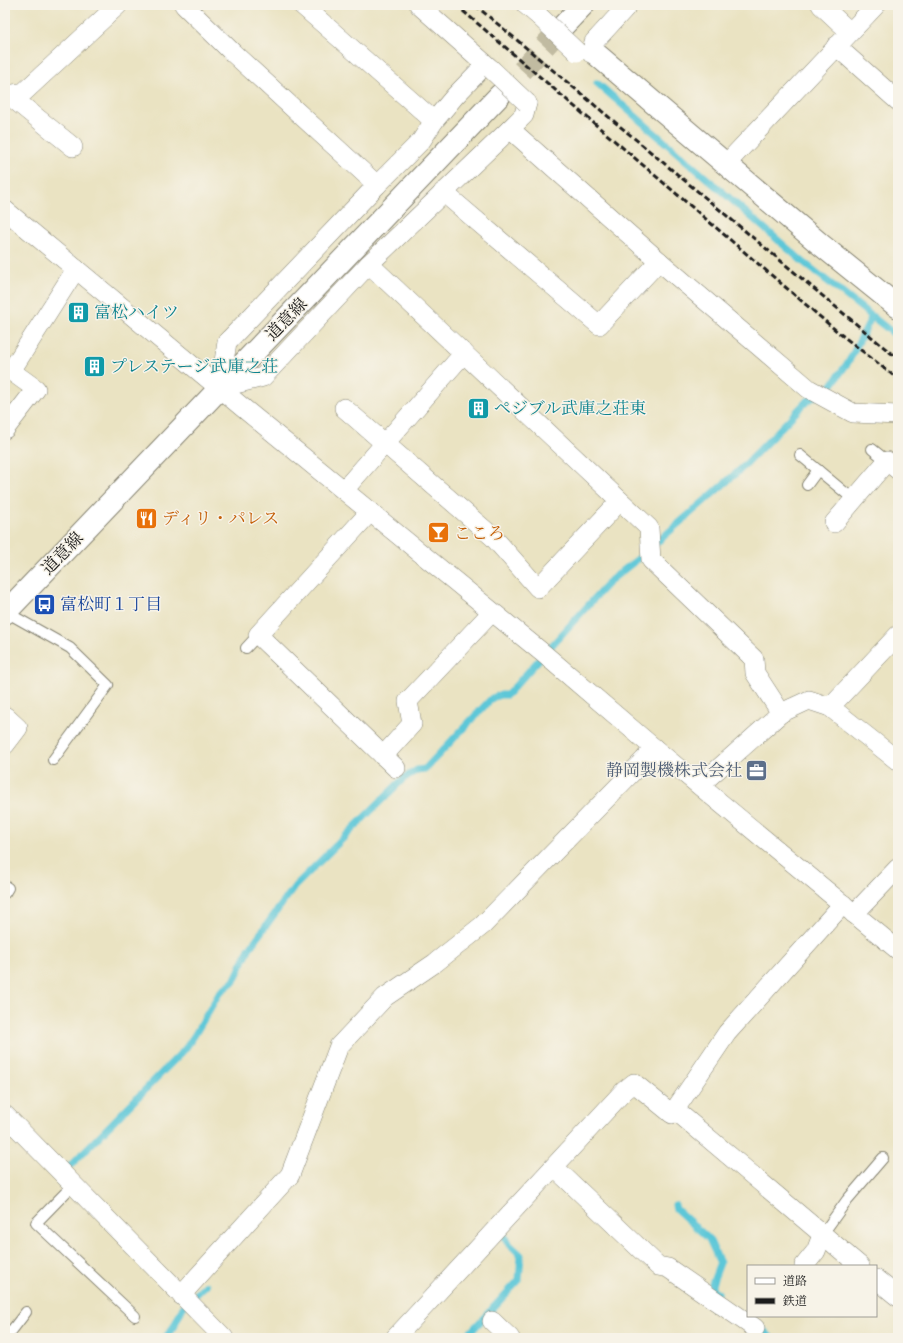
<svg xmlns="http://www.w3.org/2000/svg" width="903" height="1343" font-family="Cardo,'Noto Serif JP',serif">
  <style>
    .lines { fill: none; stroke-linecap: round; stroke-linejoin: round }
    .stream { stroke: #5dc7d8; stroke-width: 7 }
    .tertiary-tunnel { stroke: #c1bba1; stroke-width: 22; stroke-dasharray: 22 11; stroke-linecap: butt }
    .service-casing { stroke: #83806f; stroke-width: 12 }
    .minor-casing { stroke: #83806f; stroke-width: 20 }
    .tertiary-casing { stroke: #83806f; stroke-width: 24 }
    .service { stroke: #fff; stroke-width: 10 }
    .minor { stroke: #fff; stroke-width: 19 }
    .tertiary { stroke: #fff; stroke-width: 22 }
    .rail { stroke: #1c1c1c; stroke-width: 3; stroke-dasharray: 6 3; stroke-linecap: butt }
    .minor-bridge-casing { stroke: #83806f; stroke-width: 20; stroke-linecap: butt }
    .minor-bridge { stroke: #fff; stroke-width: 19 }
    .labels { text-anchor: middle; stroke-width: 3; stroke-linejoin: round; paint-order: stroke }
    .culture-label { font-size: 17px; fill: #0d838f; stroke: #f7f3e8; text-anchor: start }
    .street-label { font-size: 17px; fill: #1c1c1c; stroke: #f7f3e8 }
    .food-label { font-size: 17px; fill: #c56008; stroke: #f7f3e8; text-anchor: start }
    .transit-label { font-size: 17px; fill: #164399; stroke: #f7f3e8; text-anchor: start }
    .service-label { font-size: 17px; fill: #4e5e75; stroke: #f7f3e8; text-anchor: end }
  </style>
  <rect width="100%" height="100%" fill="#f7f3e8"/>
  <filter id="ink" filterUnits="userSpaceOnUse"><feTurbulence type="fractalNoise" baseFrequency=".025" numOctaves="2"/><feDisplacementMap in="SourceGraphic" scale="8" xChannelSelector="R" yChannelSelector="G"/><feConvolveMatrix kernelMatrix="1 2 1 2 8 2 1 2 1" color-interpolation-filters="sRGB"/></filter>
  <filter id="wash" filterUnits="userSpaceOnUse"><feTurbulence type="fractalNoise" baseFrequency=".012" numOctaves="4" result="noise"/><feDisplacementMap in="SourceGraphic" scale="16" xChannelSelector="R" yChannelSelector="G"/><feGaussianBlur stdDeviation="0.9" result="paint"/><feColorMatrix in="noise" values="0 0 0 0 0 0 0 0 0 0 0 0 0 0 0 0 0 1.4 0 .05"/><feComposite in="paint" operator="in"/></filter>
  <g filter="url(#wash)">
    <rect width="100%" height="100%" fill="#eae3c2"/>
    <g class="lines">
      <!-- stream -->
      <g class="stream">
        <path d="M 597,83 L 802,261 L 898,337"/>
        <path d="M 71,1165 L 185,1049 L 194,1036 L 220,992 L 234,981 L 249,949 L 295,886 L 403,779 L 417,770 L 425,769 L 492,698 L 500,695 L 507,695 L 611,580 L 639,558 L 741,469 L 806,402 L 831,386 L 849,361 L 872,316"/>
        <path d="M 675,1205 L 676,1209 L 709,1239 L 720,1263 L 712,1284 L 712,1289 L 718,1293"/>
        <path d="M 763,1330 L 771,1338"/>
        <path d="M 165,1338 L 174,1326 L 183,1307 L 206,1285"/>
        <path d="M 465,1338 L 519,1280 L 521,1255 L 507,1242 L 500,1227"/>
      </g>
    </g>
  </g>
  <g filter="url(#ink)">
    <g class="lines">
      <!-- tertiary-tunnel -->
      <path class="tertiary-tunnel" d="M 500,95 L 562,27"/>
      <defs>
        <g id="service">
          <path d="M 872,449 L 887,461"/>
          <path d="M 800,455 L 854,500"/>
          <path d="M 807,485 L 818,470"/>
          <path d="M 6,612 L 70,648 L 108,685 L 53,760"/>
          <path d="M 246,648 L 258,635"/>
          <path d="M 5,886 L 8,888 L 5,893"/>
          <path d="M 73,1185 L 36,1223 L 135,1316"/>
          <path d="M 822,1235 L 847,1200 L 883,1158"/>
          <path d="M 6,1338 L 26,1312"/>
        </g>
        <g id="minor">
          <path d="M 184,5 L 233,53 L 377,185"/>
          <path d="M 302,5 L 434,121"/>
          <path d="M 419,5 L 491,69"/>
          <path d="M 526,5 L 540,17"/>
          <path d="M 821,5 L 850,32"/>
          <path d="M 836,46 L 898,101"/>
          <path d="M 591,53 L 594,42 L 628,5"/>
          <path d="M 485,65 L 455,96 L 434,121 L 421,141 L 377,185 L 227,342 L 220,388 L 263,377 L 369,264 L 510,129 L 524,115 L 527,103"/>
          <path d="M 5,92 L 73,147"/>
          <path d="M 5,97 L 7,95 L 24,92 L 118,5"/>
          <path d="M 510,129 L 659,261 L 809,389 L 853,413 L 898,415"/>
          <path d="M 726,164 L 876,5"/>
          <path d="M 443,192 L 599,325 L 659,261"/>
          <path d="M 5,210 L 248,412 L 544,654 L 654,748 L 898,950"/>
          <path d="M 369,264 L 649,528 L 651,560 L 754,659 L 755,673 L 781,713"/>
          <path d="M 344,408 L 493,537 L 538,588 L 620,501"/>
          <path d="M 5,429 L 36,389 L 11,371 L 76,269"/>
          <path d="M 344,490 L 464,353"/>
          <path d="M 370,512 L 258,635 L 396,768"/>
          <path d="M 834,523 L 887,461 L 898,470"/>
          <path d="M 830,707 L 898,635"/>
          <path d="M 5,716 L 18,728 L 5,745"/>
          <path d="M 383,756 L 412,724 L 408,701 L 492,612"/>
          <path d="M 700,785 L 781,713 L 809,700 L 830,707 L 898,761"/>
          <path d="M 854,914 L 898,868"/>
          <path d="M 675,1110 L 860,1266"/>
          <path d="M 5,1115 L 224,1338"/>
          <path d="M 554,1167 L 658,1266 L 668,1268 L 755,1328"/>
          <path d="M 804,1266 L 816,1251 L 822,1235"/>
          <path d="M 876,1279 L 898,1297"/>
          <path d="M 181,1295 L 290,1175 L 339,1046 L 385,997 L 435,963 L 483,925 L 644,760 L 654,748"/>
          <path d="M 492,1321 L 510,1338"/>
          <path d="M 395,1338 L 624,1091 L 634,1083 L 672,1114 L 727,1033 L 843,904"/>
        </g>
        <g id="tertiary">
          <path d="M 562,27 L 583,5"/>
          <path d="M 596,54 L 820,244 L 898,307"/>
          <path d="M 5,613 L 500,95"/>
        </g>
      </defs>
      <!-- service casing -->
      <use href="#service" class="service-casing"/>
      <!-- minor casing -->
      <use href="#minor" class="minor-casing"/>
      <!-- tertiary casing -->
      <use href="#tertiary" class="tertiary-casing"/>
      <!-- service -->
      <use href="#service" class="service"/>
      <!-- minor -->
      <use href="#minor" class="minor"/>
      <!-- tertiary -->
      <use href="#tertiary" class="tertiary"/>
      <!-- rail -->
      <g class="rail">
        <path d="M 456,5 L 839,333 L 898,379"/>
        <path d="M 475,5 L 898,359"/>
      </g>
      <defs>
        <g id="minor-bridge">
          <path d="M 540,17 L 577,52"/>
          <path d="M 491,69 L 527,103"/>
        </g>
      </defs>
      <!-- minor-bridge casing -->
      <use href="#minor-bridge" class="minor-bridge-casing"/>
      <!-- minor-bridge -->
      <use href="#minor-bridge" class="minor-bridge"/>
    </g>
  </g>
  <!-- icons -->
  <defs>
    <symbol id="building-square" viewBox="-11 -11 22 22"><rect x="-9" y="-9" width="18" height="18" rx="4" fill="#0f9aa8" stroke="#f7f3e8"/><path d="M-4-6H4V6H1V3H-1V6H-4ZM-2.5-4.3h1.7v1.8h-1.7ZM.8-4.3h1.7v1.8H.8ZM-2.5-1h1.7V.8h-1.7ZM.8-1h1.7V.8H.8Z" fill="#fff"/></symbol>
    <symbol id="restaurant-square" viewBox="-11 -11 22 22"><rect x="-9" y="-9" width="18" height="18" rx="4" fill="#e8710a" stroke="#f7f3e8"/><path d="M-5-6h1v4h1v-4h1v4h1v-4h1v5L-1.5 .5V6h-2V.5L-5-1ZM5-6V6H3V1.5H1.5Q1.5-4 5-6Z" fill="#fff"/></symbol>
    <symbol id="bar-square" viewBox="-11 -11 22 22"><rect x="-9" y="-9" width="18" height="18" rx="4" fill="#e8710a" stroke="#f7f3e8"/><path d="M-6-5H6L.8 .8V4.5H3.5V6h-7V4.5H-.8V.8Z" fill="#fff"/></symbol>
    <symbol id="bus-square" viewBox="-11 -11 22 22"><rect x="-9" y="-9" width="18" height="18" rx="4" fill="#1a4fb4" stroke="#f7f3e8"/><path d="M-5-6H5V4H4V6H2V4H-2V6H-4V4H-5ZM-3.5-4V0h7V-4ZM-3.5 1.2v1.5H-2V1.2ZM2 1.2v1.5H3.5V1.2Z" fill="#fff"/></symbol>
    <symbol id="office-square" viewBox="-11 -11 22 22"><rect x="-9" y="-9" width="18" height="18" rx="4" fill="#5c6f8a" stroke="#f7f3e8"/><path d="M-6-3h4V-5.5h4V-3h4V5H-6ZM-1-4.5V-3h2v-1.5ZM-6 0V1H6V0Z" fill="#fff"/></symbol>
  </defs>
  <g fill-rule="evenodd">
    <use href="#building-square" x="66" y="300" width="25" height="25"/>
    <use href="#building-square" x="82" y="354" width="25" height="25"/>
    <use href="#building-square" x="466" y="396" width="25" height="25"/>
    <use href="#restaurant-square" x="134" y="506" width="25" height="25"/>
    <use href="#bar-square" x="426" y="520" width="25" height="25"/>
    <use href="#bus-square" x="32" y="592" width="25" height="25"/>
    <use href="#office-square" x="744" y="758" width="25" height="25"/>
  </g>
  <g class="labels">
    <!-- culture labels -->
    <g class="culture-label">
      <text x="94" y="318">富松ハイツ</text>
      <text x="110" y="372">プレステージ武庫之荘</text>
      <text x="494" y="414">ペジブル武庫之荘東</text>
    </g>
    <!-- street labels -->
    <g class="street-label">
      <text transform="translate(286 319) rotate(-46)" y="6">道意線</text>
      <text transform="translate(62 553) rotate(-46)" y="6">道意線</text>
    </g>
    <!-- food labels -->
    <g class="food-label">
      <text x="162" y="524">ディリ・パレス</text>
      <text x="454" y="539">こころ</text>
    </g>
    <!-- transit labels -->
    <g class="transit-label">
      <text x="60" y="610">富松町１丁目</text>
    </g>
    <!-- service labels -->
    <g class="service-label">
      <text x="742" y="776">静岡製機株式会社</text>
    </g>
  </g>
  <!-- margin -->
  <rect width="903" height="1343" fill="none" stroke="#f7f3e8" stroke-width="20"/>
  <!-- legend -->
  <rect x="747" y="1265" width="130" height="52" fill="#f7f3e8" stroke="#9f9d96"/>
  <rect x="755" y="1278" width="20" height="6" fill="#ffffff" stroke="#9f9d96"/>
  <text x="783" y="1285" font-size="12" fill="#1c1c1c">道路</text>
  <rect x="755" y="1298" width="20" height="6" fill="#1c1c1c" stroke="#9f9d96"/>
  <text x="783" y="1305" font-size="12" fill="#1c1c1c">鉄道</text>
</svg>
